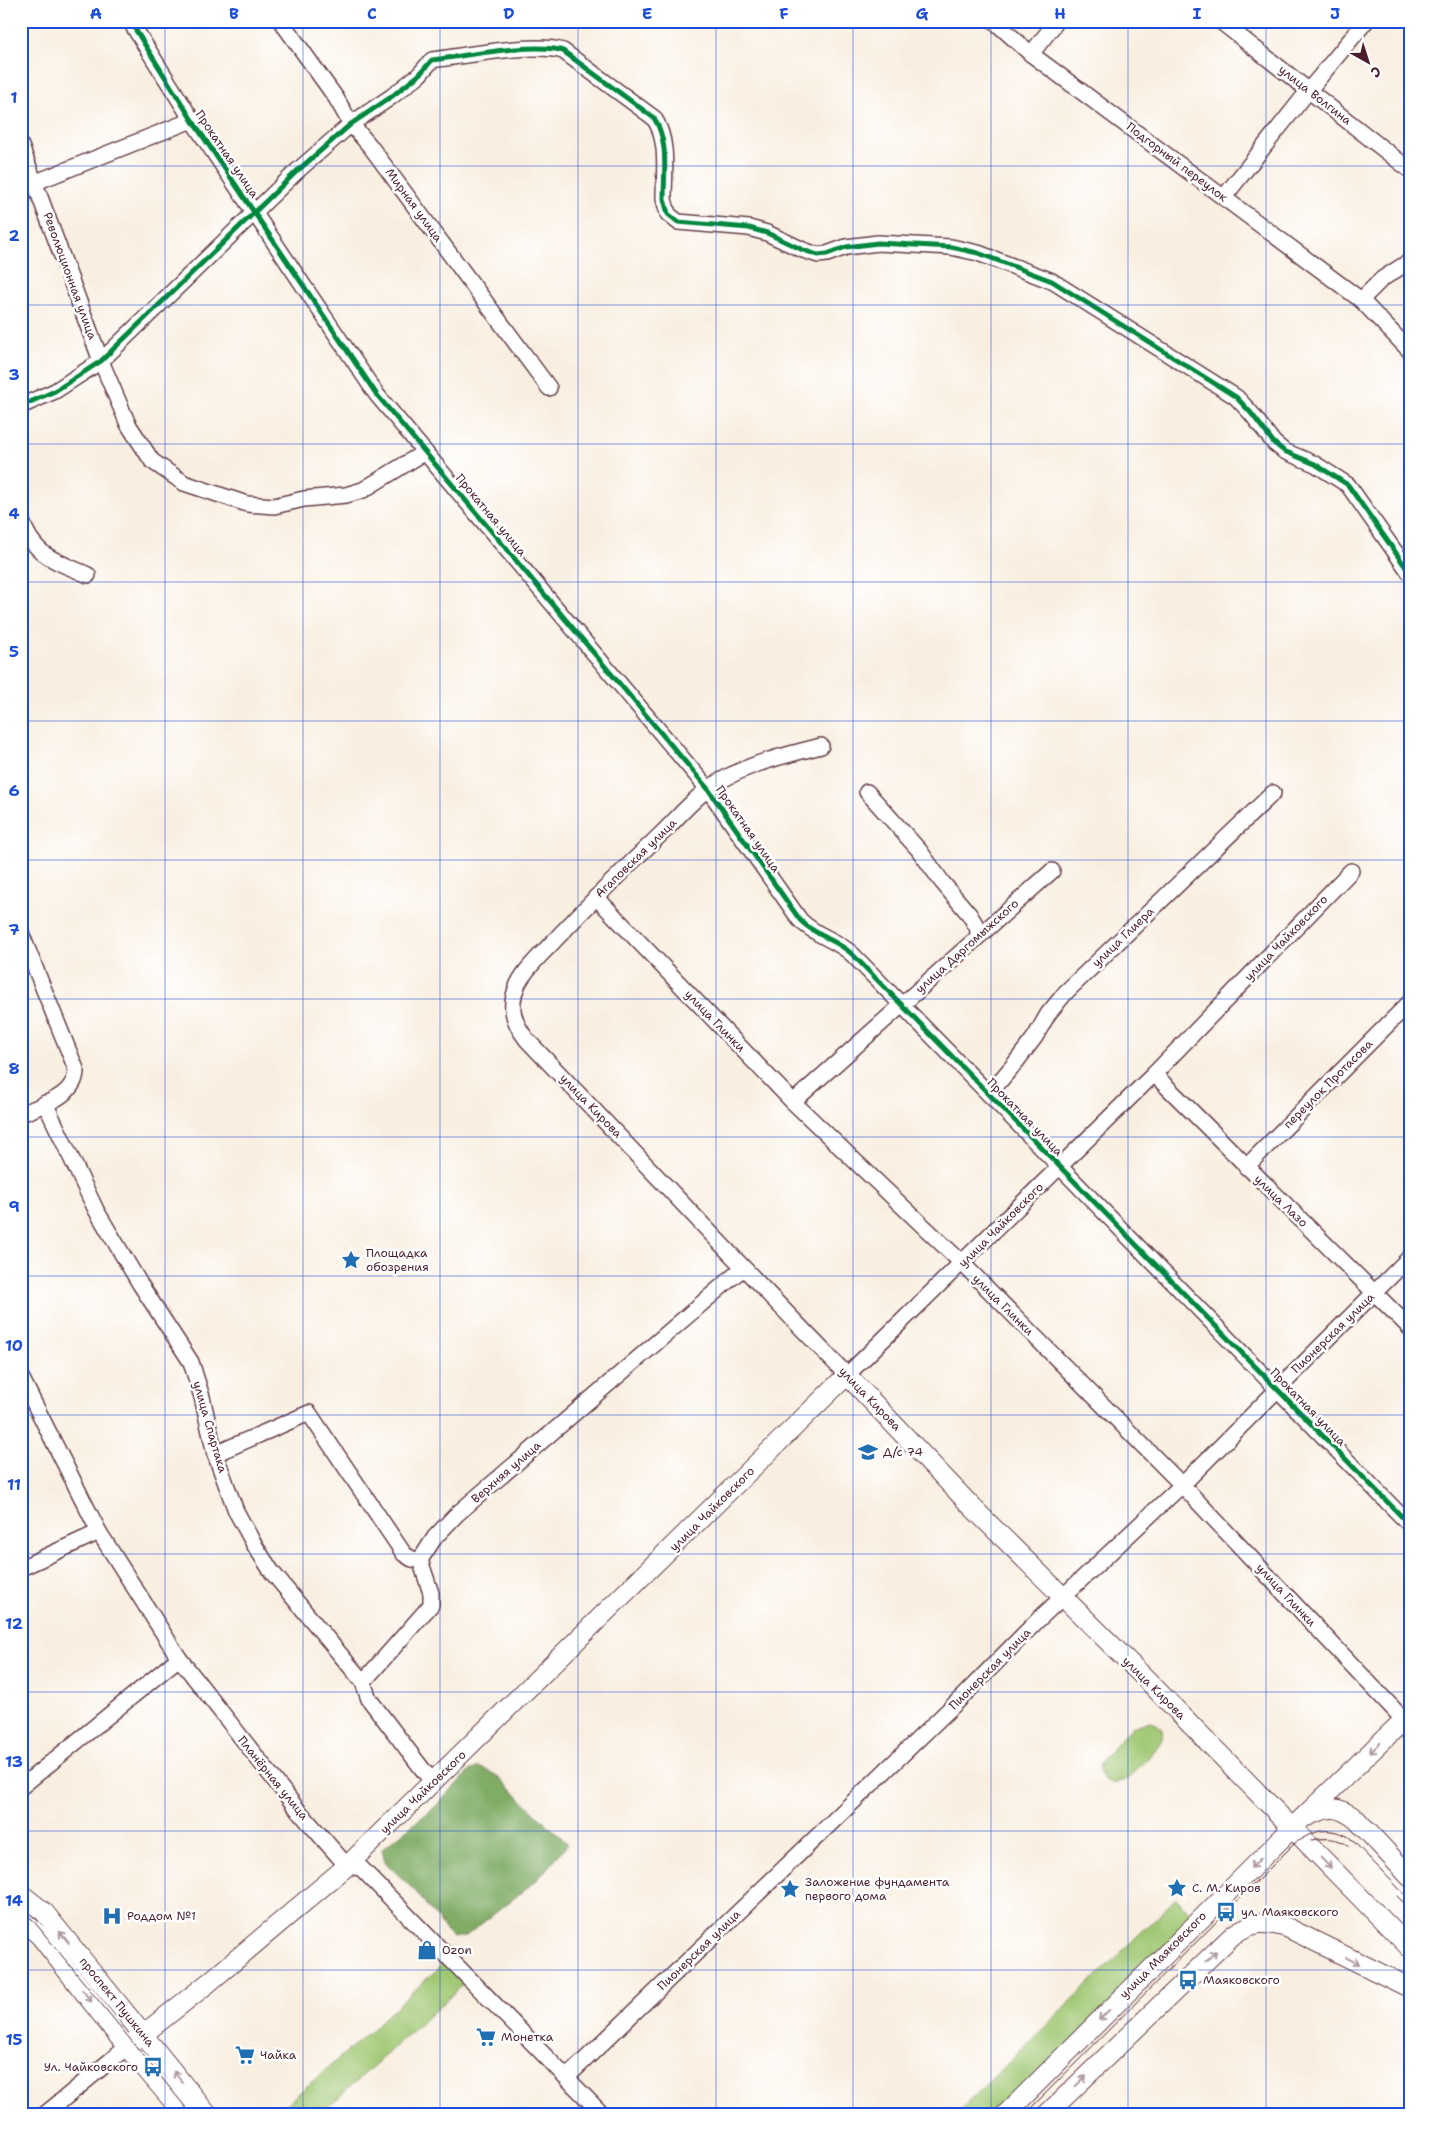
<svg xmlns="http://www.w3.org/2000/svg" width="1431" height="2136" font-family="'Shantell Sans',sans-serif">
  <style>
    .green { fill: #a0c873; stroke: #75744f }
    .forest { fill: #80ac65; stroke: #656648 }
    .lines { fill: none; stroke-linecap: round; stroke-linejoin: round }
    .minor-casing { stroke: #643e46; stroke-width: 18 }
    .major-casing { stroke: #643e46; stroke-width: 21 }
    .minor { stroke: #fff; stroke-width: 15 }
    .major { stroke: #fff; stroke-width: 19 }
    .tram { stroke: #4a1f2b; stroke-width: 1 }
    .cycleway-casing { stroke: #fff; stroke-width: 8 }
    .cycleway { stroke: #00873e; stroke-width: 5 }
    .oneway { stroke: #ae9aa0 }
    .grid { fill: none; stroke: #1d4ed8; stroke-width: 1; stroke-opacity: 0.55 }
    .labels { text-anchor: middle; stroke-width: 5; stroke-linejoin: round; paint-order: stroke }
    .street-label { font-size: 12px; fill: #4a1f2b; stroke: #fff }
    .poi-label { font-size: 12px; fill: #4a1f2b; stroke: #fff; text-anchor: start }
    .neatline { fill: none; stroke: #1d4ed8; stroke-width: 2 }
    .grid-label { font-size: 16px; text-anchor: middle; font-weight: bold; fill: #1d4ed8 }
  </style>
  <rect width="100%" height="100%" fill="#fff"/>
  <filter id="ink" filterUnits="userSpaceOnUse"><feTurbulence type="fractalNoise" baseFrequency=".02" numOctaves="2"/><feDisplacementMap in="SourceGraphic" scale="10" xChannelSelector="R" yChannelSelector="G"/><feConvolveMatrix kernelMatrix="1 2 1 2 8 2 1 2 1" color-interpolation-filters="sRGB"/></filter>
  <filter id="wash" filterUnits="userSpaceOnUse"><feTurbulence type="fractalNoise" baseFrequency=".0096" numOctaves="4" result="noise"/><feDisplacementMap in="SourceGraphic" scale="20" xChannelSelector="R" yChannelSelector="G"/><feGaussianBlur stdDeviation="1.12" result="paint"/><feColorMatrix in="noise" values="0 0 0 0 0 0 0 0 0 0 0 0 0 0 0 0 0 1.4 0 .05"/><feComposite in="paint" operator="in"/></filter>
  <g filter="url(#wash)">
    <rect width="100%" height="100%" fill="#f9efe1"/>
    <!-- green -->
    <g class="green">
      <path d="M 1150,1721 C 1178,1730 1152,1754 1141,1765 C 1134,1772 1127,1782 1117,1783 C 1110,1784 1104,1780 1101,1775 C 1098,1769 1099,1765 1102,1760 L 1132,1727 Z"/>
      <path d="M 1176,1898 L 1198,1920 L 997,2115 L 955,2115 Z"/>
      <path d="M 445,1962 L 464,1984 L 319,2115 L 274,2115 L 368,2033 Z"/>
    </g>
    <!-- forest -->
    <path class="forest" d="M 479,1767 L 496,1775 L 568,1844 L 537,1880 L 466,1936 L 452,1938 L 417,1893 L 385,1862 L 382,1849 L 435,1807 L 469,1771 Z"/>
  </g>
  <g filter="url(#ink)">
    <g class="lines">
      <defs>
        <g id="minor">
          <path d="M 130,21 L 192,120 L 377,395 L 708,789 L 800,920 C 818,938 835,938 853,955 L 1410,1525"/>
          <path d="M 281,21 L 336,98 L 351,124 L 370,146 L 549,388"/>
          <path d="M 994,21 L 1031,54 L 1361,300 L 1410,351"/>
          <path d="M 1220,21 L 1410,170"/>
          <path d="M 1031,54 L 1057,21"/>
          <path d="M 21,146 L 101,361 L 128,424 L 152,461 L 184,483 L 247,504 L 274,506 L 304,499 L 346,495 L 363,490 L 425,452"/>
          <path d="M 21,188 L 192,120"/>
          <path d="M 1224,197 L 1309,90 L 1366,21"/>
          <path d="M 1361,300 L 1382,279 L 1410,261"/>
          <path d="M 21,406 L 55,391 L 101,361 L 296,172 L 351,124 L 391,97 L 419,75 L 432,60 C 465,56 535,42 563,51 L 654,118 C 669,141 664,172 664,199 L 668,214 L 678,222 L 749,228 L 767,233 L 803,250 L 818,255 L 827,254 L 846,247 L 878,243 L 951,247 L 978,253 L 1052,281 L 1236,397 L 1251,413 L 1274,443 L 1284,451 L 1315,464 L 1348,485 L 1410,573"/>
          <path d="M 21,519 C 34,557 54,560 88,575"/>
          <path d="M 821,746 C 782,756 741,765 708,789 C 690,802 675,821 659,836 C 623,870 588,905 554,941 C 542,954 526,968 518,984 C 508,1006 513,1022 527,1040 C 634,1151 739,1265 847,1375 L 1154,1074 L 1351,871"/>
          <path d="M 867,792 L 919,850 L 942,882 L 969,914 L 977,927 L 979,936"/>
          <path d="M 596,897 L 793,1102 L 962,1263 L 1182,1485 L 1404,1720"/>
          <path d="M 21,933 L 76,1069 C 77,1096 42,1105 21,1114"/>
          <path d="M 1154,1074 L 1410,1328"/>
          <path d="M 989,1094 L 1016,1062 L 1035,1037 L 1048,1014 L 1066,992 L 1273,793"/>
          <path d="M 793,1102 L 1052,871"/>
          <path d="M 45,1103 L 96,1210 L 140,1284 L 191,1362 L 202,1397 L 215,1454 L 236,1511 L 255,1546 L 272,1572 L 363,1682 L 369,1699 L 433,1783"/>
          <path d="M 1246,1167 L 1410,1002"/>
          <path d="M 21,1377 L 99,1532 L 179,1658 L 298,1810 L 347,1866 L 361,1868 L 603,2115"/>
          <path d="M 215,1454 L 309,1413 L 404,1554 L 412,1559 L 420,1560 L 435,1537 L 457,1514 L 743,1268"/>
          <path d="M 21,1568 L 99,1532"/>
          <path d="M 363,1682 L 431,1605 L 431,1593 L 420,1560"/>
          <path d="M 21,1787 L 179,1658"/>
          <path d="M 567,2077 L 960,1699 L 1038,1620 L 1182,1485 L 1410,1257"/>
          <path d="M 44,2115 L 127,2047"/>
        </g>
        <g id="major">
          <path d="M 1308,1816 C 1329,1806 1337,1805 1356,1819 L 1410,1877"/>
          <path d="M 21,1894 L 44,1912 L 208,2115"/>
          <path d="M 21,1919 L 40,1936 L 127,2047 L 185,2115"/>
          <path d="M 127,2047 L 207,1984 L 347,1866 L 847,1375 L 972,1507 L 1147,1680 L 1410,1948"/>
          <path d="M 1005,2115 L 1291,1829 L 1410,1714"/>
          <path d="M 1046,2115 L 1233,1935 C 1252,1921 1266,1921 1288,1928 L 1410,1988"/>
        </g>
      </defs>
      <!-- minor casing -->
      <use href="#minor" class="minor-casing"/>
      <!-- major casing -->
      <use href="#major" class="major-casing"/>
      <!-- minor -->
      <use href="#minor" class="minor"/>
      <!-- major -->
      <use href="#major" class="major"/>
      <!-- tram -->
      <g class="tram">
        <path d="M 1311,1840 C 1325,1838 1337,1837 1349,1846"/>
        <path d="M 1397,1896 L 1410,1909"/>
        <path d="M 21,1912 L 32,1919 L 192,2115"/>
        <path d="M 1024,2115 L 1295,1843 C 1315,1830 1327,1826 1349,1837 L 1410,1900"/>
      </g>
      <defs>
        <g id="cycleway">
          <path d="M 130,21 L 192,120 L 377,395 L 708,789 L 800,920 C 818,938 835,938 853,955 L 1410,1525"/>
          <path d="M 21,406 L 55,391 L 101,361 L 296,172 L 351,124 L 391,97 L 419,75 L 432,60 C 465,56 535,42 563,51 L 654,118 C 669,141 664,172 664,199 L 668,214 L 678,222 L 749,228 L 767,233 L 803,250 L 818,255 L 827,254 L 846,247 L 878,243 L 951,247 L 978,253 L 1052,281 L 1236,397 L 1251,413 L 1274,443 L 1284,451 L 1315,464 L 1348,485 L 1410,573"/>
        </g>
      </defs>
      <!-- cycleway casing -->
      <use href="#cycleway" class="cycleway-casing"/>
      <!-- cycleway -->
      <use href="#cycleway" class="cycleway"/>
    </g>
    <!-- one-way arrows -->
    <defs><path id="oneway-shaft" d="M-6 0H5M1.5-3L5.5 0L1.5 3" fill="none" stroke-width="1.6" stroke-linecap="round" stroke-linejoin="round" transform="scale(1.25)"/></defs>
    <g class="oneway">
      <use href="#oneway-shaft" transform="translate(1375 1748) rotate(136)"/>
      <use href="#oneway-shaft" transform="translate(1256 1863) rotate(135)"/>
      <use href="#oneway-shaft" transform="translate(1326 1863) rotate(45)"/>
      <use href="#oneway-shaft" transform="translate(64 1937) rotate(-129)"/>
      <use href="#oneway-shaft" transform="translate(1211 1956) rotate(-44)"/>
      <use href="#oneway-shaft" transform="translate(1353 1961) rotate(26)"/>
      <use href="#oneway-shaft" transform="translate(87 1996) rotate(52)"/>
      <use href="#oneway-shaft" transform="translate(1104 2015) rotate(135)"/>
      <use href="#oneway-shaft" transform="translate(178 2077) rotate(-129)"/>
      <use href="#oneway-shaft" transform="translate(1081 2081) rotate(-44)"/>
    </g>
  </g>
  <!-- grid -->
  <path class="grid" d="M 165,21 L 165,2115M 303,21 L 303,2115M 440,21 L 440,2115M 578,21 L 578,2115M 716,21 L 716,2115M 853,21 L 853,2115M 991,21 L 991,2115M 1128,21 L 1128,2115M 1266,21 L 1266,2115M 21,166 L 1410,166M 21,305 L 1410,305M 21,444 L 1410,444M 21,582 L 1410,582M 21,721 L 1410,721M 21,860 L 1410,860M 21,999 L 1410,999M 21,1137 L 1410,1137M 21,1276 L 1410,1276M 21,1415 L 1410,1415M 21,1554 L 1410,1554M 21,1692 L 1410,1692M 21,1831 L 1410,1831M 21,1970 L 1410,1970"/>
  <!-- icons -->
  <defs>
    <symbol id="sight-bare" viewBox="-9 -9 18 18"><path d="M0-6L1.8-2.2L6-1.7L2.9 1.2L3.7 5.4L0 3.3L-3.7 5.4L-2.9 1.2L-6-1.7L-1.8-2.2Z" fill="#1f6fb2" stroke="#fff" stroke-width="2.5" paint-order="stroke"/></symbol>
    <symbol id="school-bare" viewBox="-9 -9 18 18"><path d="M0-5L7-2L0 1L-7-2ZM-4 1L0 2.5L4 1V4Q0 6-4 4Z" fill="#1f6fb2" stroke="#fff" stroke-width="2.5" paint-order="stroke"/></symbol>
    <symbol id="bus-bare" viewBox="-9 -9 18 18"><path d="M-5-6H5V4H4V6H2V4H-2V6H-4V4H-5ZM-3.5-4V0h7V-4ZM-3.5 1.2v1.5H-2V1.2ZM2 1.2v1.5H3.5V1.2Z" fill="#1f6fb2" stroke="#fff" stroke-width="2.5" paint-order="stroke"/></symbol>
    <symbol id="hospital-bare" viewBox="-9 -9 18 18"><path d="M-5-5h3v3.5h4V-5h3V5h-3V1.5h-4V5h-3Z" fill="#1f6fb2" stroke="#fff" stroke-width="2.5" paint-order="stroke"/></symbol>
    <symbol id="shop-bare" viewBox="-9 -9 18 18"><path d="M-5-2.5h2.3a2.7 3.5 0 0 1 5.4 0H5L5.5 6h-11ZM-1.5-2.5h3a1.5 2.3 0 0 0-3 0Z" fill="#1f6fb2" stroke="#fff" stroke-width="2.5" paint-order="stroke"/></symbol>
    <symbol id="supermarket-bare" viewBox="-9 -9 18 18"><path d="M-6-5.5h2.5l.6 2H6L4.5 2H-2.5L-4.4-4H-6ZM-1.5 3.2a1.3 1.3 0 1 0 .1 0ZM3 3.2a1.3 1.3 0 1 0 .1 0Z" fill="#1f6fb2" stroke="#fff" stroke-width="2.5" paint-order="stroke"/></symbol>
  </defs>
  <g fill-rule="evenodd">
    <use href="#sight-bare" x="337" y="1246" width="28" height="28"/>
    <use href="#school-bare" x="854" y="1438" width="28" height="28"/>
    <use href="#sight-bare" x="1163" y="1874" width="28" height="28"/>
    <use href="#sight-bare" x="776" y="1875" width="28" height="28"/>
    <use href="#bus-bare" x="1212" y="1898" width="28" height="28"/>
    <use href="#hospital-bare" x="98" y="1902" width="28" height="28"/>
    <use href="#shop-bare" x="413" y="1936" width="28" height="28"/>
    <use href="#bus-bare" x="1174" y="1966" width="28" height="28"/>
    <use href="#supermarket-bare" x="472" y="2023" width="28" height="28"/>
    <use href="#supermarket-bare" x="231" y="2041" width="28" height="28"/>
    <use href="#bus-bare" x="139" y="2053" width="28" height="28"/>
  </g>
  <g class="labels">
    <!-- street labels -->
    <g class="street-label">
      <text transform="translate(1315 95) rotate(38)" y="4">улица Волгина</text>
      <text transform="translate(227 154) rotate(56)" y="4">Прокатная улица</text>
      <text transform="translate(1177 162) rotate(37)" y="4">Подгорный переулок</text>
      <text transform="translate(414 205) rotate(54)" y="4">Мирная улица</text>
      <text transform="translate(70 276) rotate(70)" y="4">Революционная улица</text>
      <text transform="translate(491 515) rotate(50)" y="4">Прокатная улица</text>
      <text transform="translate(748 829) rotate(55)" y="4">Прокатная улица</text>
      <text transform="translate(636 858) rotate(-44)" y="4">Агаповская улица</text>
      <text transform="translate(1123 937) rotate(-44)" y="4">улица Глиера</text>
      <text transform="translate(1286 938) rotate(-46)" y="4">улица Чайковского</text>
      <text transform="translate(967 946) rotate(-42)" y="4">улица Даргомыжского</text>
      <text transform="translate(715 1021) rotate(46)" y="4">улица Глинки</text>
      <text transform="translate(1328 1084) rotate(-45)" y="4">переулок Протасова</text>
      <text transform="translate(591 1106) rotate(46)" y="4">улица Кирова</text>
      <text transform="translate(1025 1117) rotate(46)" y="4">Прокатная улица</text>
      <text transform="translate(1281 1201) rotate(44)" y="4">улица Лазо</text>
      <text transform="translate(1001 1225) rotate(-45)" y="4">улица Чайковского</text>
      <text transform="translate(1003 1305) rotate(45)" y="4">улица Глинки</text>
      <text transform="translate(1333 1333) rotate(-44)" y="4">Пионерская улица</text>
      <text transform="translate(870 1399) rotate(46)" y="4">улица Кирова</text>
      <text transform="translate(1308 1407) rotate(46)" y="4">Прокатная улица</text>
      <text transform="translate(210 1427) rotate(74)" y="4">улица Спартака</text>
      <text transform="translate(506 1472) rotate(-41)" y="4">Верхняя улица</text>
      <text transform="translate(712 1509) rotate(-45)" y="4">улица Чайковского</text>
      <text transform="translate(1286 1595) rotate(47)" y="4">улица Глинки</text>
      <text transform="translate(990 1669) rotate(-45)" y="4">Пионерская улица</text>
      <text transform="translate(1154 1688) rotate(45)" y="4">улица Кирова</text>
      <text transform="translate(273 1778) rotate(51)" y="4">Планёрная улица</text>
      <text transform="translate(423 1792) rotate(-44)" y="4">улица Чайковского</text>
      <text transform="translate(699 1950) rotate(-44)" y="4">Пионерская улица</text>
      <text transform="translate(1163 1955) rotate(-45)" y="4">улица Маяковского</text>
      <text transform="translate(117 2002) rotate(51)" y="4">проспект Пушкина</text>
    </g>
    <!-- poi labels -->
    <g class="poi-label">
      <text x="366" y="1257">Площадка<tspan x="366" dy="14">обозрения</tspan></text>
      <text x="883" y="1456">Д/с 74</text>
      <text x="805" y="1886">Заложение фундамента<tspan x="805" dy="14">первого дома</tspan></text>
      <text x="1192" y="1892">С. М. Киров</text>
      <text x="1241" y="1916">ул. Маяковского</text>
      <text x="127" y="1920">Роддом №1</text>
      <text x="442" y="1954">Ozon</text>
      <text x="1203" y="1984">Маяковского</text>
      <text x="501" y="2041">Монетка</text>
      <text x="260" y="2059">Чайка</text>
      <text x="138" y="2071" text-anchor="end">Ул. Чайковского</text>
    </g>
  </g>
  <!-- margin -->
  <rect width="1431" height="2136" fill="none" stroke="#fff" stroke-width="55"/>
  <!-- north arrow -->
  <g transform="translate(1368 62) rotate(141)" stroke="#ffffff" stroke-width="4" paint-order="stroke">
  <path d="M0-4L9 19L0 12L-9 19Z" fill="#4a1f2b"/>
  <text y="-8" font-size="14" font-weight="bold" text-anchor="middle" fill="#4a1f2b">С</text>
  </g>
  <rect x="28" y="28" width="1376" height="2080" class="neatline"/>
  <g class="grid-label">
    <text x="96" y="19">A</text>
    <text x="234" y="19">B</text>
    <text x="372" y="19">C</text>
    <text x="509" y="19">D</text>
    <text x="647" y="19">E</text>
    <text x="784" y="19">F</text>
    <text x="922" y="19">G</text>
    <text x="1060" y="19">H</text>
    <text x="1197" y="19">I</text>
    <text x="1335" y="19">J</text>
    <text x="14" y="103">1</text>
    <text x="14" y="241">2</text>
    <text x="14" y="380">3</text>
    <text x="14" y="519">4</text>
    <text x="14" y="657">5</text>
    <text x="14" y="796">6</text>
    <text x="14" y="935">7</text>
    <text x="14" y="1074">8</text>
    <text x="14" y="1212">9</text>
    <text x="14" y="1351">10</text>
    <text x="14" y="1490">11</text>
    <text x="14" y="1629">12</text>
    <text x="14" y="1767">13</text>
    <text x="14" y="1906">14</text>
    <text x="14" y="2045">15</text>
  </g>
</svg>
